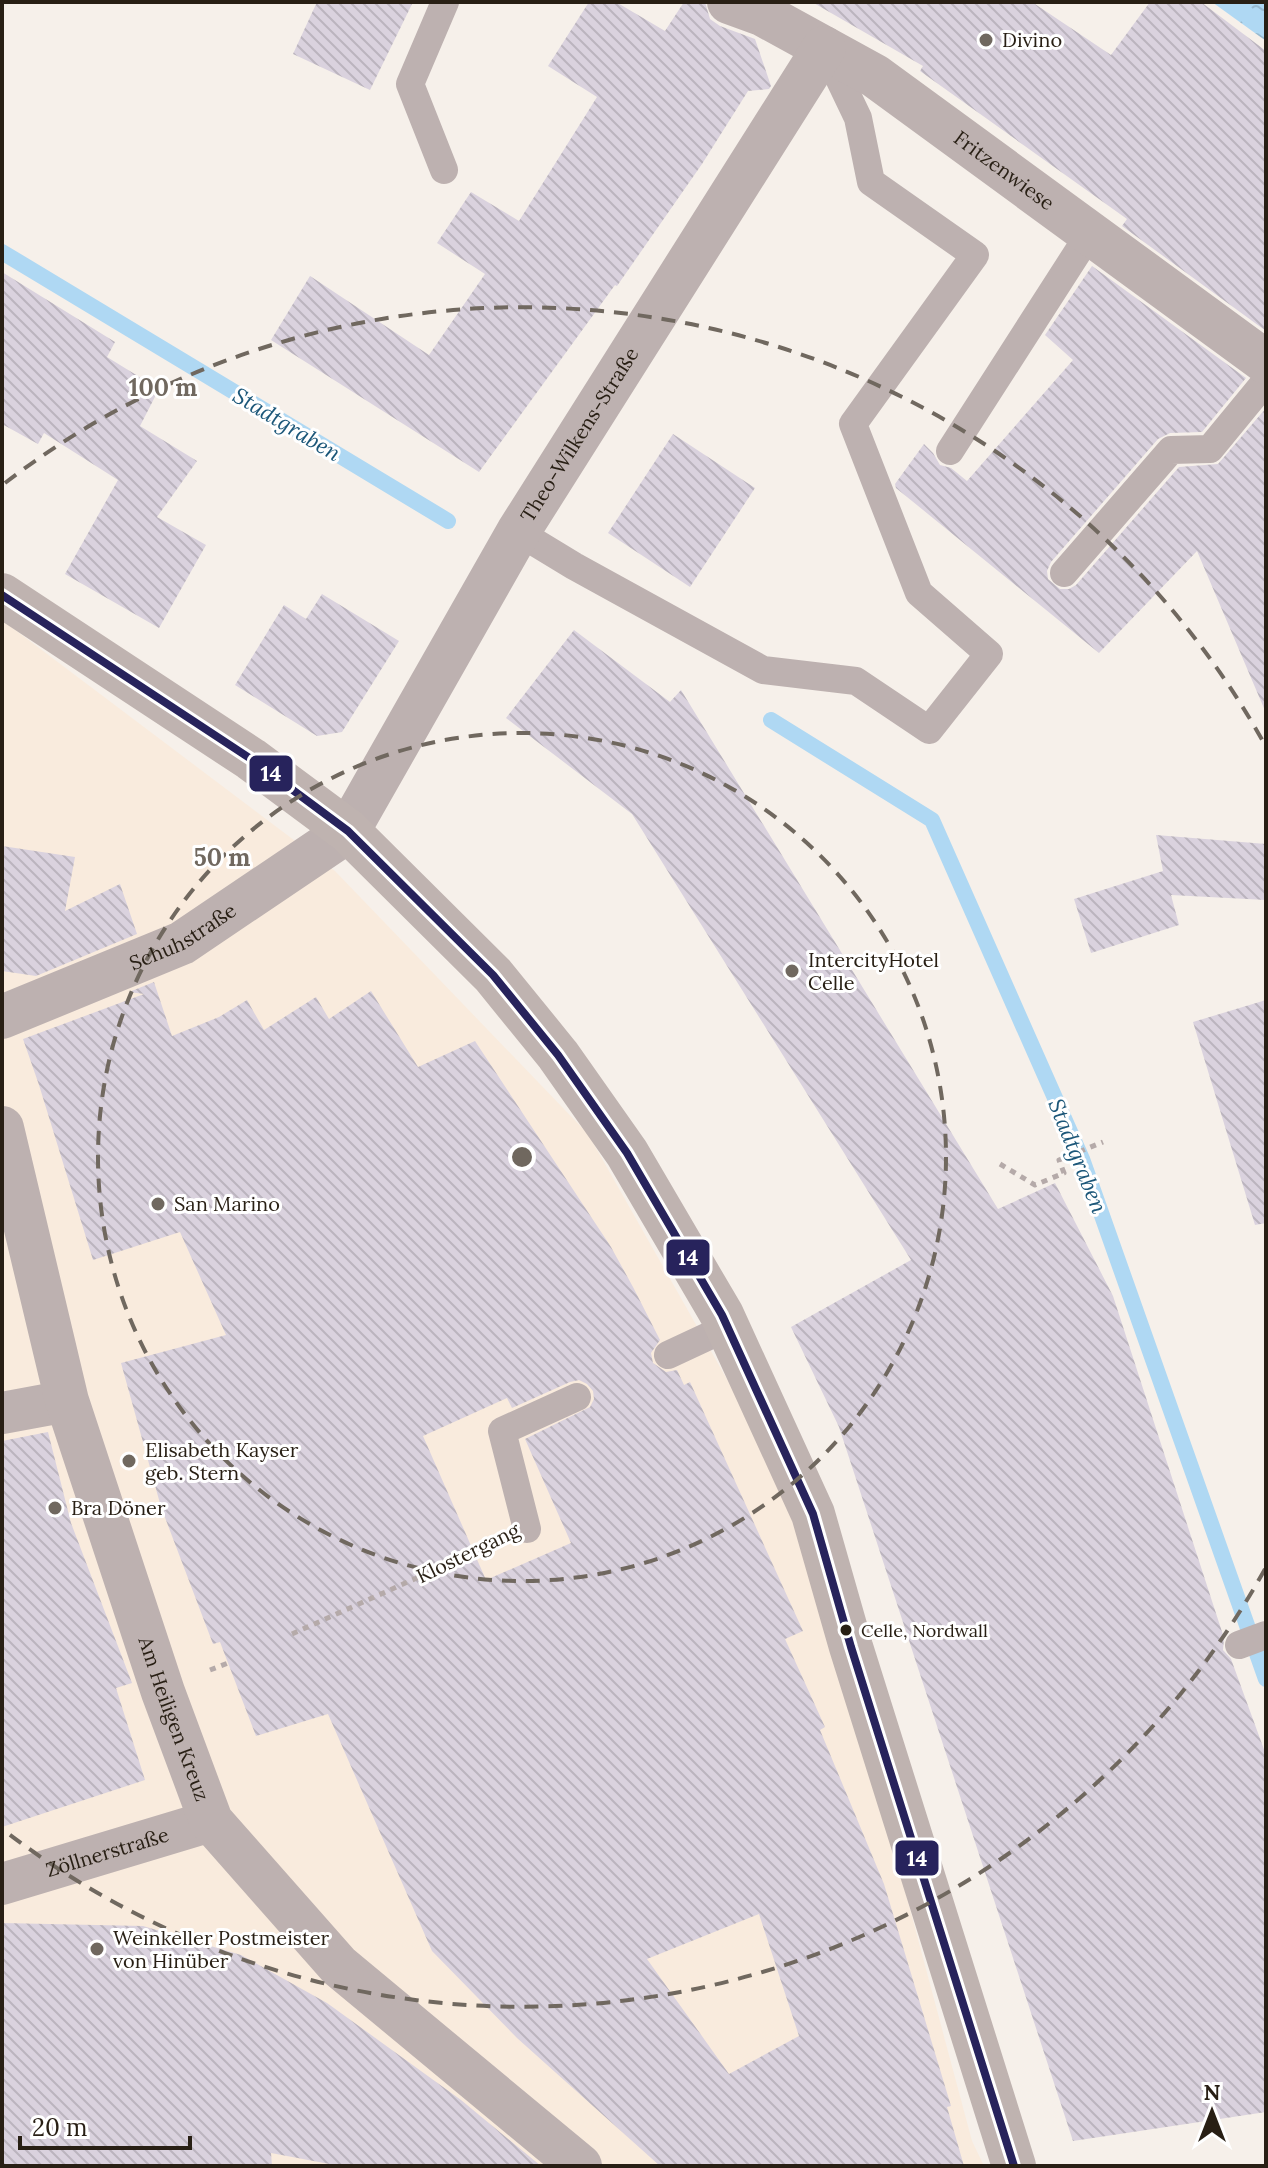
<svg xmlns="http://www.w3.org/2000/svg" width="1268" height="2168" font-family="Lora,serif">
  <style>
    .built { fill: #f9ebdd }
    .water { fill: url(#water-ripples) }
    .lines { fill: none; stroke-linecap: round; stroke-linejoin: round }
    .stream { stroke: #afd8f3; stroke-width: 16 }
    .building { fill: url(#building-back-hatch); fill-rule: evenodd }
    .path { stroke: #b5aaa9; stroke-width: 5; stroke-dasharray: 6 6; stroke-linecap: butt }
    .service { stroke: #bdb1b0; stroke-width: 28 }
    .pedestrian { stroke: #bdb1b0; stroke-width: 42 }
    .minor { stroke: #bdb1b0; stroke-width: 44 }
    .primary { stroke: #bfb3b0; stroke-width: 44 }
    .bus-1-casing { stroke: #fff; stroke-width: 14 }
    .bus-1 { stroke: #27235c; stroke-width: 8 }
    .ring { fill: none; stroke: #70685f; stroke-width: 4; stroke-dasharray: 14 10 }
    .poi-dot { fill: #70685f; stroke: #fff; stroke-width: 3 }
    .bus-dot { fill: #281f14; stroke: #fff; stroke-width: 3 }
    .labels { text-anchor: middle; stroke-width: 6; stroke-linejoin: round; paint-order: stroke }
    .bus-label { font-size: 18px; fill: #281f14; stroke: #fff; text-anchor: start }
    .poi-label { font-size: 20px; fill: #281f14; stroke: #fff; text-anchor: start }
    .street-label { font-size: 20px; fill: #281f14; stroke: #fff }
    .water-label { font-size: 22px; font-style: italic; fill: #1c5779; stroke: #fff }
    .centre { fill: #70685f; stroke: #fff; stroke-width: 4 }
    .ring-label { font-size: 24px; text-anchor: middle; font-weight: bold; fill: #70685f; stroke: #fff; stroke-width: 6; stroke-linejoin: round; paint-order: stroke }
    .line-badge { stroke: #fff; stroke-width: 3 }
    .badge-label { font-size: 22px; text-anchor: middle; font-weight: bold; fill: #fff }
  </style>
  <defs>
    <pattern id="water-ripples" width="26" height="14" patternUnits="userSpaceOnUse" patternTransform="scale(2)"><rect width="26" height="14" fill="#afd8f3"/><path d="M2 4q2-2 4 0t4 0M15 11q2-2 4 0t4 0" fill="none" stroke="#97b9cf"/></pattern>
    <pattern id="building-back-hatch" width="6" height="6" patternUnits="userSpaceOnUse" patternTransform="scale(2)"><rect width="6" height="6" fill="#dad2de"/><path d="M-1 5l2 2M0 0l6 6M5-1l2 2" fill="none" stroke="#bbb4be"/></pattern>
  </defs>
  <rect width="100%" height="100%" fill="#f6f0ea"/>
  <!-- built -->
  <path class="built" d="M 2,620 L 335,871 L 588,1134 L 805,1517 L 972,2141 L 984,2166 L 2,2166 Z"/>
  <!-- water -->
  <path class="water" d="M 1212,2 L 1266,2 L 1266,41 Z"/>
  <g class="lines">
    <!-- stream -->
    <g class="stream">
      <path d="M 2,252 L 448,521"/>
      <path d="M 771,720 L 932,820 L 1082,1159 L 1266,1679"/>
    </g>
  </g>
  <!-- building -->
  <g class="building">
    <path d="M 317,2 L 413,2 L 370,90 L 293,54 Z"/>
    <path d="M 589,2 L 616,2 L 665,31 L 684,2 L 705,2 L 710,19 L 720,26 L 755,39 L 771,86 L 769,89 L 748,91 L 702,164 L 617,286 L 615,285 L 479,472 L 271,340 L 310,276 L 429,355 L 485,274 L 437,243 L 471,192 L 519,221 L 597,97 L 548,66 Z"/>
    <path d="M 812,2 L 1032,2 L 1111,55 L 1150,2 L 1201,2 L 1266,51 L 1266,331 L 1122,226 L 1127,219 L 920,71 L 923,66 Z"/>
    <path d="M 1092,266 L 1246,378 L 1202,432 L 1170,433 L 1158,439 L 1051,562 L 1047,571 L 1048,579 L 1060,589 L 1069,589 L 1076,585 L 1179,467 L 1218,464 L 1266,408 L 1266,713 L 1197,551 L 1099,653 L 896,488 L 895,484 L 924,444 L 933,453 L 940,465 L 951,468 L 967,481 L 1073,360 L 1045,335 Z"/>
    <path d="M 2,272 L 115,342 L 107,357 L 159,389 L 140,426 L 197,461 L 157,517 L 206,545 L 159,628 L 65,574 L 118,480 L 44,433 L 38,444 L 2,424 Z"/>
    <path d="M 673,434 L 755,488 L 690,587 L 608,533 Z"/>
    <path d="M 322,594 L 399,641 L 342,732 L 317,736 L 235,685 L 284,605 L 306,619 Z"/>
    <path d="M 574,630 L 670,702 L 681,690 L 998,1209 L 1055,1183 L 1113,1296 L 1224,1638 L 1223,1650 L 1231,1659 L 1266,1755 L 1266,2112 L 1073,2141 L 839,1427 L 791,1327 L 911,1260 L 632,814 L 506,718 Z"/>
    <path d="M 1156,835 L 1266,844 L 1266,900 L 1171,895 L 1179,925 L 1091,953 L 1074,899 L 1163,871 Z"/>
    <path d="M 2,846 L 75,857 L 65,911 L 120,884 L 137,934 L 36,976 L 2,971 Z"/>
    <path d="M 154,982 L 172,1036 L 219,1017 L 247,1000 L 264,1030 L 316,997 L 329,1019 L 371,991 L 418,1067 L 475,1041 L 611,1247 L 633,1287 L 660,1340 L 651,1353 L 653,1363 L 666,1372 L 677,1370 L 684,1385 L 690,1382 L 803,1631 L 785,1639 L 825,1727 L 820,1730 L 884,1884 L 951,2106 L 947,2107 L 964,2166 L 660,2166 L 517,2038 L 432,1951 L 328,1714 L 256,1736 L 220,1642 L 213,1644 L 161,1507 L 121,1363 L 226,1335 L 180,1232 L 93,1260 L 39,1085 L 23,1039 L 144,994 L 129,992 ZM 579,1380 L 587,1384 L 593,1391 L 594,1399 L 590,1407 L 525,1439 L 571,1543 L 486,1580 L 423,1436 L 507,1398 L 512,1408 L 570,1382 ZM 759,1914 L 799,2036 L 729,2074 L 647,1959 Z"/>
    <path d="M 1266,1000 L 1266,1223 L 1255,1225 L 1193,1022 Z"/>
    <path d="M 48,1432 L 71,1523 L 132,1683 L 116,1688 L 145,1780 L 2,1827 L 2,1441 Z"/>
    <path d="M 2,1923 L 143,1926 L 241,1955 L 327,2003 L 461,2100 L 541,2166 L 340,2166 L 271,2153 L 272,2166 L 2,2166 Z"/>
  </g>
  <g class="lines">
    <!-- path -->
    <g class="path">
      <path d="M 1000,1164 L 1035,1185 L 1064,1173 L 1059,1160 L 1103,1142"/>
      <path d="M 292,1634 L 490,1545"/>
      <path d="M 210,1670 L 228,1663"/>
    </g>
    <!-- service -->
    <g class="service">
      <path d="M 444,170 L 410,84 L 445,2"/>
      <path d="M 950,451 L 1090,233"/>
      <path d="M 518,532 L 574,566 L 763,670 L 856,681 L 929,730 L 989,654 L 919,593 L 853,424 L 975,255 L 871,182 L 858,118 L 825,49"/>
      <path d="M 1064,573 L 1171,450 L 1210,449 L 1266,381"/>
      <path d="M 668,1355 L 728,1327"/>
      <path d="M 527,1529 L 502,1431 L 577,1397"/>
      <path d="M 1239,1645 L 1266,1635"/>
    </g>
    <!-- pedestrian -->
    <g class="pedestrian">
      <path d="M 2,1413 L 67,1401"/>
      <path id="s1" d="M 2,1884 L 211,1821"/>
    </g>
    <!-- minor -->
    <g class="minor">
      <path id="s2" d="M 729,2 L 762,14 L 875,76 L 1266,362"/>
      <path id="s3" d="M 2,1017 L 182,943 L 348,831 L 518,532 L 824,48"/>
      <path id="s4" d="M 2,1128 L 67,1401 L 163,1692 L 211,1821 L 339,1966 L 580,2166"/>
    </g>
    <!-- primary -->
    <path class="primary" d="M 2,595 L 251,759 L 348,831 L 493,975 L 558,1055 L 627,1153 L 722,1315 L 813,1514 L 851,1647 L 1014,2166"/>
    <defs>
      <path id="bus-1" d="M 2,595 L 251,759 L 348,831 L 493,975 L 558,1055 L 627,1153 L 722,1315 L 813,1514 L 851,1647 L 1014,2166"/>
    </defs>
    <!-- bus-1 casing -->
    <use href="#bus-1" class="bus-1-casing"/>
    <!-- bus-1 -->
    <use href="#bus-1" class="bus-1"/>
  </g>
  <!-- distance rings -->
  <g class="ring">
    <circle cx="522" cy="1157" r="424"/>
    <path d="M1265 1569A849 849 0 0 1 5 1831M5 483A849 849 0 0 1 1265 745"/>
  </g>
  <!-- markers -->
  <g class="poi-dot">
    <circle cx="986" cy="40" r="8"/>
    <circle cx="792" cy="971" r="8"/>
    <circle cx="158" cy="1204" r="8"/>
    <circle cx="129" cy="1461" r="8"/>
    <circle cx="55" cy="1508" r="8"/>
    <circle cx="97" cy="1949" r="8"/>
  </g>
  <circle class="bus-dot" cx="846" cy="1630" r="7"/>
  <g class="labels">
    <!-- bus labels -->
    <g class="bus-label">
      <text x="861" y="1637">Celle, Nordwall</text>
    </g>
    <!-- poi labels -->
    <g class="poi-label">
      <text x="1002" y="47">Divino</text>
      <text x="808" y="967">IntercityHotel<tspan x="808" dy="23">Celle</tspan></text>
      <text x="174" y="1211">San Marino</text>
      <text x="145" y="1457">Elisabeth Kayser<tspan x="145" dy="23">geb. Stern</tspan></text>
      <text x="71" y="1515">Bra Döner</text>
      <text x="113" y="1945">Weinkeller Postmeister<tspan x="113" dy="23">von Hinüber</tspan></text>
    </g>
    <!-- street labels -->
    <g class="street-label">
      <text dy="7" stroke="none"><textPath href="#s2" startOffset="324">Fritzenwiese</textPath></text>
      <text dy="7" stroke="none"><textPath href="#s3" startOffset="854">Theo-Wilkens-Straße</textPath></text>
      <text dy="7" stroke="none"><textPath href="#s3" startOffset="198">Schuhstraße</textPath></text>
      <text transform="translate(468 1553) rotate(-26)" y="7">Klostergang</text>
      <text dy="7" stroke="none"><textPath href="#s4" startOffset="616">Am Heiligen Kreuz</textPath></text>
      <text dy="7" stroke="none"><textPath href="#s1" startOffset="110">Zöllnerstraße</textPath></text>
    </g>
    <!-- water labels -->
    <g class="water-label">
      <text transform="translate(287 424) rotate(31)" y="8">Stadtgraben</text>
      <text transform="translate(1078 1156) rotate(68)" y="8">Stadtgraben</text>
    </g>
  </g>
  <circle cx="522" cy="1157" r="12" class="centre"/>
  <g class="ring-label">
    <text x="163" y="396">100 m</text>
    <text x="222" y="866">50 m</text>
  </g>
  <g class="line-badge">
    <rect x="248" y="754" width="46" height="39" rx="8" fill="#27235c"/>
    <rect x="665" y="1238" width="46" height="39" rx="8" fill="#27235c"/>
    <rect x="894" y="1839" width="46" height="38" rx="8" fill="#27235c"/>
  </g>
  <g class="badge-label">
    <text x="271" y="781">14</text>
    <text x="688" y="1265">14</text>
    <text x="917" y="1866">14</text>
  </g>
  <!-- border -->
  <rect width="1268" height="2168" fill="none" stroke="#281f14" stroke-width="8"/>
  <!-- north arrow -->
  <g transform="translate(1212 2112)" stroke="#ffffff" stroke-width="6" paint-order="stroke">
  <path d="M0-6L14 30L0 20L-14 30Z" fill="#281f14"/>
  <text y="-12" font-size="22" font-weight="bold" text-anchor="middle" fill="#281f14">N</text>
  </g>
  <!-- scale -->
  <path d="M20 2136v12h170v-12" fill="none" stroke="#281f14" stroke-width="4"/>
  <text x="32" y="2136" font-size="24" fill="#281f14" stroke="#ffffff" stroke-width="6" paint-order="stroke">20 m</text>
</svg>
